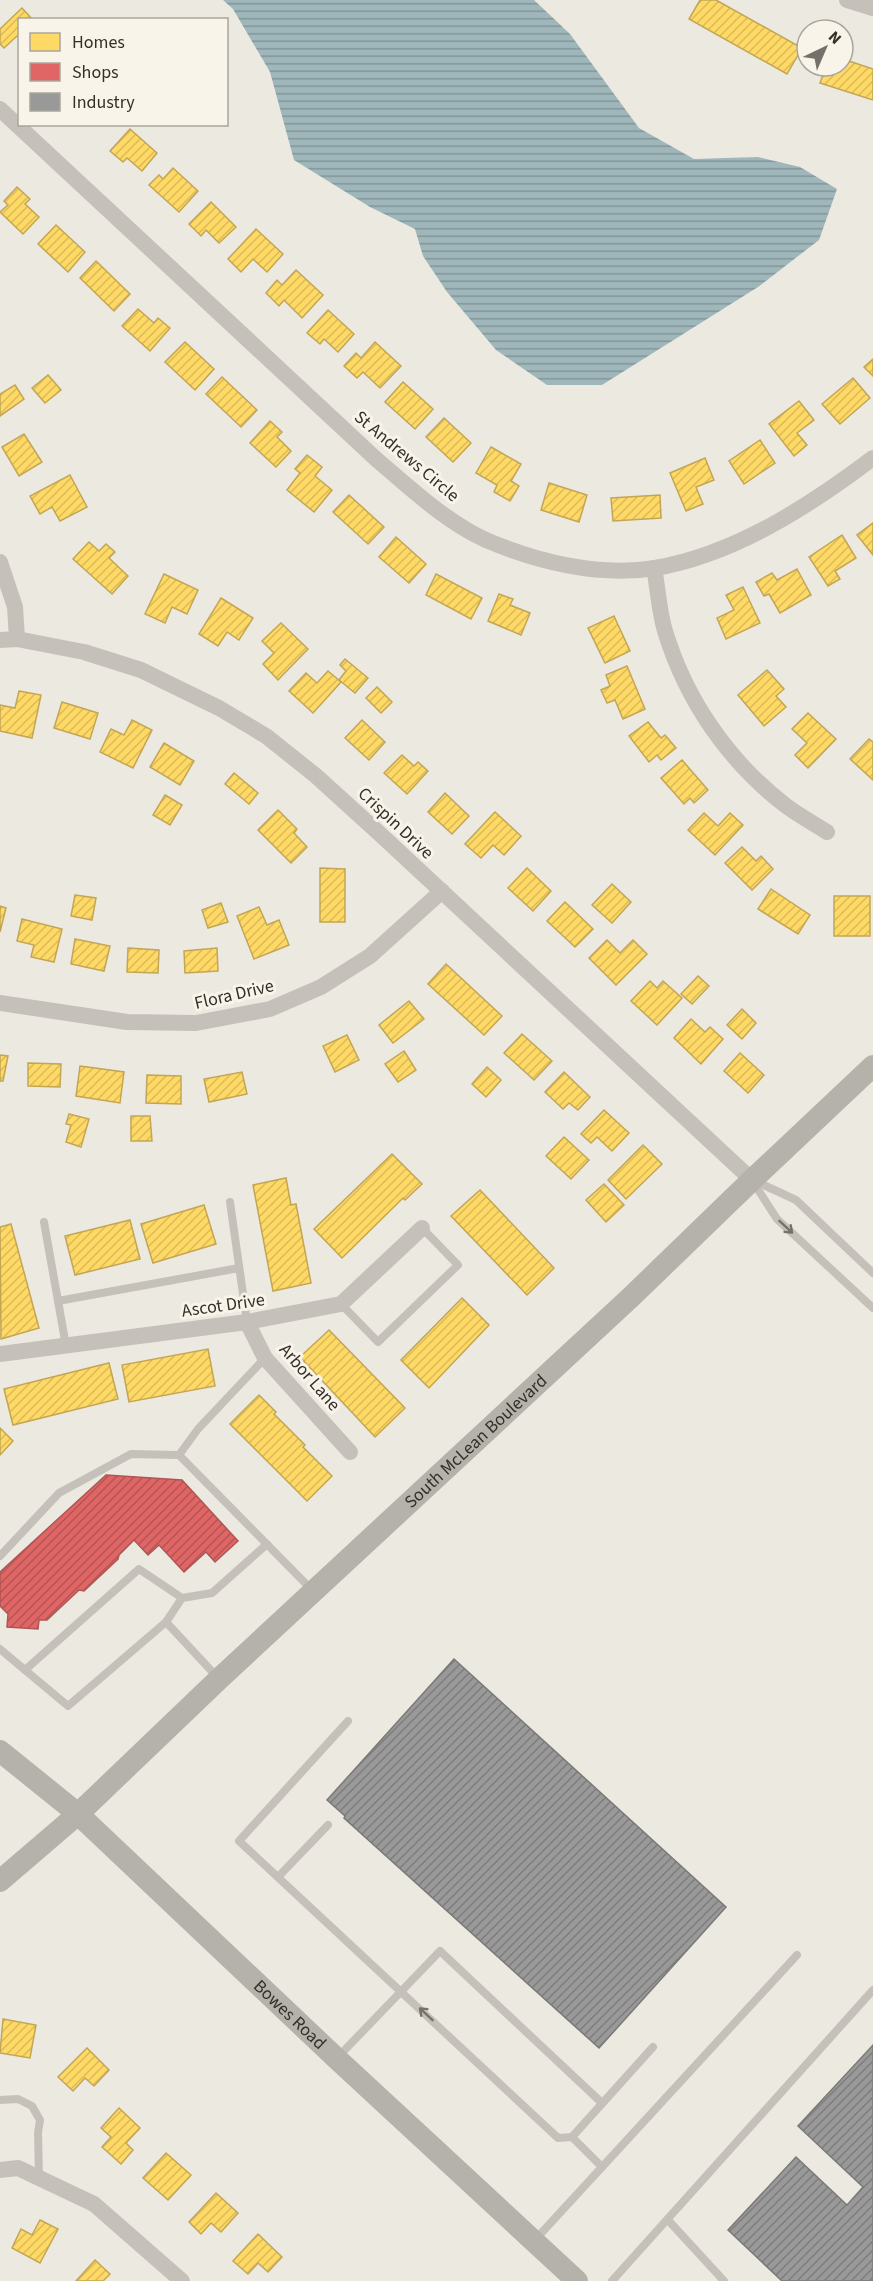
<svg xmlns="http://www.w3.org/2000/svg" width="873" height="2281" font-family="'Source Sans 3',sans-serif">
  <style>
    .water { fill: url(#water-rules) }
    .homes { fill: url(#homes-hatch); stroke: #c2a654; stroke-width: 1.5 }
    .shops { fill: url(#shops-hatch); stroke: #ad5654; stroke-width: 1.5 }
    .industry { fill: url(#industry-hatch); stroke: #7b7977; stroke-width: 1.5 }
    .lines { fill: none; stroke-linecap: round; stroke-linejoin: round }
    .service { stroke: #c5c1ba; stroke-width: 8 }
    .minor { stroke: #c5c1ba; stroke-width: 16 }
    .secondary { stroke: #b5b1ab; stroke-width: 22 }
    .oneway { stroke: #76716a }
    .labels { text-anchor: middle; stroke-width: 6; stroke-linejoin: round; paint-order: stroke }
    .street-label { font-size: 18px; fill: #352f29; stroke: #f8f4e9 }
  </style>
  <defs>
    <pattern id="water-rules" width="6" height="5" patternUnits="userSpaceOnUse" patternTransform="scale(1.5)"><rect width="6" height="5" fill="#9fb7bb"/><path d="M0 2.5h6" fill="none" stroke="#829598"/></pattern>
    <pattern id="homes-hatch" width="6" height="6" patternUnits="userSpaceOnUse" patternTransform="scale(1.5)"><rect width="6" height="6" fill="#ffd966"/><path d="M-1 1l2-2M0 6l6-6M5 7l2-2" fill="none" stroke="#dbbb58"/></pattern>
    <pattern id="shops-hatch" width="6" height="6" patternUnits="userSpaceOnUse" patternTransform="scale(1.5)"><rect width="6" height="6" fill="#e06666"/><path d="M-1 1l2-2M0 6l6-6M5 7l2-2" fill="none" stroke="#b65454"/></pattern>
    <pattern id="industry-hatch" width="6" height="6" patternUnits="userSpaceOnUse" patternTransform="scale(1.5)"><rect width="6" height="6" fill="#999"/><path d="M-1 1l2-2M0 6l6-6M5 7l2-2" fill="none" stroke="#7e7d7d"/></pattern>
  </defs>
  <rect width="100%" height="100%" fill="#ece9e1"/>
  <!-- water -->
  <path class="water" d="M 223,0 L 534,0 L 570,34 L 639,128 L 694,159 L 758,157 L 800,167 L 837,189 L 819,240 L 758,287 L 602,385 L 547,385 L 496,350 L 447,292 L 423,256 L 415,229 L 370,207 L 294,160 L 270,72 L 233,9 Z"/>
  <!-- homes -->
  <g class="homes">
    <path d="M 700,0 L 716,0 L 802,48 L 787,74 L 689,19 Z"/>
    <path d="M 22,8 L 33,20 L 20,20 L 20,39 L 17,36 L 4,48 L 0,44 L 0,29 Z"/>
    <path d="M 843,59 L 873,69 L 873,100 L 820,83 L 826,66 L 843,66 Z"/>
    <path d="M 130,129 L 157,153 L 142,171 L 127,158 L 123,162 L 110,151 Z"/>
    <path d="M 173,168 L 198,191 L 179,212 L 149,185 L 159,175 L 163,179 Z"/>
    <path d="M 17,187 L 30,199 L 25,204 L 39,217 L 23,234 L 0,212 L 8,205 L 4,201 Z"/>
    <path d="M 211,202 L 236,227 L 219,243 L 206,230 L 201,236 L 189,224 Z"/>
    <path d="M 56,225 L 85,252 L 68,272 L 38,244 Z"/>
    <path d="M 256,229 L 283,254 L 267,272 L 253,259 L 241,272 L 228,259 Z"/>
    <path d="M 96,261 L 130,294 L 114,311 L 80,278 Z"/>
    <path d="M 296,270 L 323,295 L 302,318 L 284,300 L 279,306 L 266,293 L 277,280 L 282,285 Z"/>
    <path d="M 138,309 L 154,323 L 158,318 L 170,328 L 150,351 L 122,326 Z"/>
    <path d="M 328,310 L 354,334 L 338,352 L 324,339 L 320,344 L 307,333 Z"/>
    <path d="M 185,342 L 214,369 L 195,390 L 165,362 Z"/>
    <path d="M 375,342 L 401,366 L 380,388 L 363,372 L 357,378 L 344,366 L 356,353 L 361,358 Z"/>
    <path d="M 873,359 L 873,376 L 864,367 Z"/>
    <path d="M 48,375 L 61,390 L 45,403 L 32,388 Z"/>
    <path d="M 222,377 L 257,410 L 241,427 L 206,394 Z"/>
    <path d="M 853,378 L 870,398 L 840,424 L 822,404 Z"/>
    <path d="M 403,382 L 433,409 L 415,429 L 385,402 Z"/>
    <path d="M 15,385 L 24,399 L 0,416 L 0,394 Z"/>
    <path d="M 799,401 L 814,420 L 797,433 L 807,445 L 794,456 L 769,424 Z"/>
    <path d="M 444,418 L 471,443 L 453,462 L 426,437 Z"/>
    <path d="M 270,421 L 282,432 L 277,437 L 291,451 L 276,467 L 250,443 Z"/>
    <path d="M 24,434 L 42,462 L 19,476 L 2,447 Z"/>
    <path d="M 760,440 L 775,463 L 744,484 L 729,461 Z"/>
    <path d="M 491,447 L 521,464 L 511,481 L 519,486 L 510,501 L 494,492 L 497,485 L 476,473 Z"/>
    <path d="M 307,455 L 322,467 L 315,476 L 332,490 L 314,512 L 287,490 L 300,473 L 295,469 Z"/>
    <path d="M 705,458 L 714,480 L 696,487 L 703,504 L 686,511 L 670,473 Z"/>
    <path d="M 70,475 L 87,507 L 60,521 L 52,507 L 40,514 L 30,496 Z"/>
    <path d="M 549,483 L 587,495 L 579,522 L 541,510 Z"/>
    <path d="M 349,495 L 384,527 L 368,544 L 333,512 Z"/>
    <path d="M 660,495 L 661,518 L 613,521 L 611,498 Z"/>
    <path d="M 873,523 L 873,555 L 857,535 Z"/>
    <path d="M 842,535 L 856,558 L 835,571 L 840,579 L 828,586 L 809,557 Z"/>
    <path d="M 396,537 L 426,564 L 409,583 L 379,557 Z"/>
    <path d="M 89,542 L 99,551 L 106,544 L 115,552 L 109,558 L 128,576 L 112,594 L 73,559 Z"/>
    <path d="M 797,569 L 811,595 L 780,613 L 769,594 L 764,596 L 756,582 L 772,573 L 777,580 Z"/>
    <path d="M 164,574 L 198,590 L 187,614 L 172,607 L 165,623 L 145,614 Z"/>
    <path d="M 436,574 L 482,598 L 471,619 L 426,595 Z"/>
    <path d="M 743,587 L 760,623 L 726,639 L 717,618 L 734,610 L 726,595 Z"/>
    <path d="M 499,594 L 513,599 L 510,605 L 530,613 L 521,635 L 488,621 Z"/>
    <path d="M 221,598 L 253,618 L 239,640 L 227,632 L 218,646 L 199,634 Z"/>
    <path d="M 614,616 L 630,651 L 605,663 L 588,628 Z"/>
    <path d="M 281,623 L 308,649 L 278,680 L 263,664 L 274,653 L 262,641 Z"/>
    <path d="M 345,659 L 368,678 L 355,693 L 339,680 L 346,671 L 340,665 Z"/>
    <path d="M 627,666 L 645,709 L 623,719 L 615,700 L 607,703 L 601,690 L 610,686 L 606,675 Z"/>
    <path d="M 767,670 L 784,689 L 776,696 L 786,707 L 764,726 L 738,695 Z"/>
    <path d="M 328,671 L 341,682 L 313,713 L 289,691 L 306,673 L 317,683 Z"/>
    <path d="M 377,687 L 392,702 L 381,713 L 366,698 Z"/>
    <path d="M 19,691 L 41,695 L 32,738 L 0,731 L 0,705 L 15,708 Z"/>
    <path d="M 62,702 L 98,713 L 90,739 L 54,728 Z"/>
    <path d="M 808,713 L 836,739 L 808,768 L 795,755 L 807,743 L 792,729 Z"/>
    <path d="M 132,720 L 152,730 L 133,768 L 100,752 L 111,729 L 124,735 Z"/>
    <path d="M 362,720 L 385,742 L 369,760 L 345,738 Z"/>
    <path d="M 648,722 L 661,738 L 665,735 L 676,748 L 661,760 L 657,755 L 649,762 L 629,736 Z"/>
    <path d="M 869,739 L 873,742 L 873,780 L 850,759 Z"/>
    <path d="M 164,743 L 194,761 L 180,785 L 150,767 Z"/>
    <path d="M 402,755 L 414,766 L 418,762 L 428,771 L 407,794 L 384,773 Z"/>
    <path d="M 682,760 L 708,790 L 694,803 L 690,798 L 684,804 L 661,778 Z"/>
    <path d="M 234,773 L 258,793 L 249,804 L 225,784 Z"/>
    <path d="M 445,793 L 469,816 L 452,834 L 428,812 Z"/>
    <path d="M 165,795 L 182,805 L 170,825 L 153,815 Z"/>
    <path d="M 278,810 L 297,829 L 294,833 L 307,847 L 291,863 L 258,830 Z"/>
    <path d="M 495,812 L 521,836 L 504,855 L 493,845 L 481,858 L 465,844 Z"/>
    <path d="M 704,813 L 718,826 L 730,813 L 743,825 L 715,855 L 688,830 Z"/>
    <path d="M 742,847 L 756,861 L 761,856 L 773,869 L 752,890 L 725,863 Z"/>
    <path d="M 320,868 L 345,869 L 345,922 L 320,922 Z"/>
    <path d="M 527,868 L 551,891 L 533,911 L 508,888 Z"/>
    <path d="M 612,884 L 631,902 L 612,923 L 592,905 Z"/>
    <path d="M 771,889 L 810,915 L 798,934 L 758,909 Z"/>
    <path d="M 75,895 L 96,898 L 92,920 L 71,916 Z"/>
    <rect x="834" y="896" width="36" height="40"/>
    <path d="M 565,902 L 593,929 L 575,947 L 547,921 Z"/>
    <path d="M 221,903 L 228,922 L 208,928 L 202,910 Z"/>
    <path d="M 0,906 L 6,908 L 0,932 Z"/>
    <path d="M 259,907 L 267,925 L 279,920 L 289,945 L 254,959 L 237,916 Z"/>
    <path d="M 22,919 L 62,929 L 54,962 L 31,957 L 34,945 L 17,941 Z"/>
    <path d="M 75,939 L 110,946 L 104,971 L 71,964 Z"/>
    <path d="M 607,940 L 620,953 L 633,940 L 647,954 L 616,985 L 589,958 Z"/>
    <path d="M 128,948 L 159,950 L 158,973 L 127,972 Z"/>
    <path d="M 217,948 L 218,971 L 185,973 L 184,951 Z"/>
    <path d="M 446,964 L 502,1016 L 484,1035 L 428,984 Z"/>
    <path d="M 698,976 L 709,986 L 692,1004 L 681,994 Z"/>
    <path d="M 650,981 L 657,988 L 663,981 L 682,998 L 657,1025 L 631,1001 Z"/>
    <path d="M 409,1001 L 424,1019 L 393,1043 L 379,1025 Z"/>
    <path d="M 742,1009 L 756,1023 L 742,1039 L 727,1025 Z"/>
    <path d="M 691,1019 L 705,1032 L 710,1027 L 723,1039 L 701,1064 L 674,1038 Z"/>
    <path d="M 522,1034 L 552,1061 L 534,1080 L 504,1053 Z"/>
    <path d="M 347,1035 L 359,1060 L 335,1072 L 323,1046 Z"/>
    <path d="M 404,1051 L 416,1070 L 398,1082 L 385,1064 Z"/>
    <path d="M 740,1053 L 764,1075 L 748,1093 L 724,1071 Z"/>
    <path d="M 0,1055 L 8,1056 L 3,1081 L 0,1081 Z"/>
    <path d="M 28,1063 L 61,1064 L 60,1087 L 28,1086 Z"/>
    <path d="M 80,1066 L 124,1072 L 120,1103 L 76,1096 Z"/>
    <path d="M 487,1067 L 501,1080 L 486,1097 L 472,1084 Z"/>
    <path d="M 242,1072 L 247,1094 L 209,1102 L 204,1079 Z"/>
    <path d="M 564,1072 L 590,1097 L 578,1110 L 569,1103 L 563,1109 L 545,1092 Z"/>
    <path d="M 147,1075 L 181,1076 L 181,1104 L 146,1103 Z"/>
    <path d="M 604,1110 L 629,1133 L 612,1151 L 597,1137 L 591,1143 L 581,1134 Z"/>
    <path d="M 69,1114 L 89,1119 L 81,1147 L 66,1142 L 71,1125 L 66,1124 Z"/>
    <path d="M 131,1116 L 150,1116 L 152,1141 L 131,1141 Z"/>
    <path d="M 564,1137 L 589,1160 L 571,1179 L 546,1156 Z"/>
    <path d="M 643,1145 L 662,1164 L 626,1199 L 608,1180 Z"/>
    <path d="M 392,1154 L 422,1184 L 405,1200 L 403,1198 L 342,1258 L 314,1229 Z"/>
    <path d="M 286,1178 L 291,1205 L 296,1204 L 311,1283 L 273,1291 L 253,1185 Z"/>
    <path d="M 604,1184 L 624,1205 L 606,1222 L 586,1200 Z"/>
    <path d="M 480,1190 L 554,1268 L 527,1295 L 451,1216 Z"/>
    <path d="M 204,1205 L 216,1244 L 153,1263 L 141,1224 Z"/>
    <path d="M 130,1220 L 140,1259 L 75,1275 L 65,1236 Z"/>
    <path d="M 11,1224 L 39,1328 L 1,1339 L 0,1227 Z"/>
    <path d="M 462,1298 L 489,1325 L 429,1388 L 401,1360 Z"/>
    <path d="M 329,1330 L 405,1408 L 375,1437 L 300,1357 Z"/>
    <path d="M 208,1349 L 215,1386 L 129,1402 L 122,1365 Z"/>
    <path d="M 109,1363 L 118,1399 L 13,1425 L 4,1389 Z"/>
    <path d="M 259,1395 L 276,1412 L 274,1414 L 305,1445 L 303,1447 L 332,1476 L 307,1501 L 230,1424 Z"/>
    <path d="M 0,1428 L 13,1441 L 0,1455 Z"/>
    <path d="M 3,2019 L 36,2025 L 30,2058 L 0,2053 Z"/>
    <path d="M 87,2048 L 109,2070 L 94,2086 L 85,2078 L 73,2091 L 58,2077 Z"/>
    <path d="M 119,2108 L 140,2128 L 126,2143 L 133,2150 L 121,2164 L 102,2147 L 111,2137 L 101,2128 Z"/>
    <path d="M 166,2153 L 191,2175 L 168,2200 L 143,2178 Z"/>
    <path d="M 216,2193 L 238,2213 L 221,2232 L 211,2223 L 201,2234 L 189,2222 Z"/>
    <path d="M 40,2220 L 58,2229 L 40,2263 L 12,2248 L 21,2229 L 32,2235 Z"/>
    <path d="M 258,2234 L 282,2257 L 268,2272 L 258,2263 L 248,2274 L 233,2261 Z"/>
    <path d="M 95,2260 L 110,2274 L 103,2281 L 76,2281 Z"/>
  </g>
  <!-- shops -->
  <path class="shops" d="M 106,1475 L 182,1480 L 238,1541 L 215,1562 L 206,1552 L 184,1572 L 159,1545 L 148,1555 L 134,1540 L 119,1555 L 118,1559 L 84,1591 L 79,1590 L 47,1620 L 39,1620 L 38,1629 L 7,1627 L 8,1614 L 0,1606 L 0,1572 Z"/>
  <!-- industry -->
  <g class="industry">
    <path d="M 454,1659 L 726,1907 L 599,2048 L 344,1818 L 345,1816 L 327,1800 Z"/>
    <path d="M 873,2045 L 873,2281 L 782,2281 L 728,2230 L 796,2157 L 847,2205 L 863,2187 L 798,2126 Z"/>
  </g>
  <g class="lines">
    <!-- service -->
    <g class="service">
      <path d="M 755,1181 L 796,1200 L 873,1273"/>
      <path d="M 753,1182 L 777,1219 L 873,1308"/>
      <path d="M 230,1202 L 247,1322"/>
      <path d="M 44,1222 L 66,1346"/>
      <path d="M 58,1301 L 239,1268"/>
      <path d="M 341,1304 L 378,1342 L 458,1265 L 422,1228"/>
      <path d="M 179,1455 L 198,1429 L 265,1358"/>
      <path d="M 0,1556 L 59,1493 L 131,1454 L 179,1455 L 313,1591"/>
      <path d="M 166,1622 L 182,1598 L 212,1593 L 267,1544"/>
      <path d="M 0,1649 L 68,1706 L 166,1622 L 219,1679"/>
      <path d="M 25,1670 L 139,1569 L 182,1598"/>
      <path d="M 348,1721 L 239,1841 L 558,2138 L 572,2137"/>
      <path d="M 278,1877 L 328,1825"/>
      <path d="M 337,2058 L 440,1951 L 602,2103"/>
      <path d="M 0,2100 L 18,2099 L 32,2106 L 40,2120 L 38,2133 L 39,2177"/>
      <path d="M 602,2167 L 572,2137 L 653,2047"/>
      <path d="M 668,2220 L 724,2281"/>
      <path d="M 534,2241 L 797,1955"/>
      <path d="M 612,2281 L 873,1990"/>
    </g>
    <!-- minor -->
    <g class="minor">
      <path d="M 847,0 L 873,8"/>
      <path d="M 0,109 L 376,459 C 409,487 446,522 486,540 C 537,562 599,577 655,568 C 734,555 811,505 873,458"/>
      <path d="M 0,562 L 15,607 L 17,639"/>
      <path d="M 654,568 C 658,589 659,611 665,631 C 686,700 728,761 785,805 C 798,815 813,823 827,832"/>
      <path d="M 0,640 L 17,639 L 84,652 L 141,670 L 219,708 L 266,736 L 315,775 L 380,834 L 752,1180"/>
      <path d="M 0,1003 L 127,1022 L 196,1023 L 270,1009 L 321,987 L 370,956 L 442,891"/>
      <path d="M 247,1322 L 265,1358 L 350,1452"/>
      <path d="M 0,1354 L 247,1322 L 341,1304 L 422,1228"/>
      <path d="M 0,2170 L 18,2168 L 94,2204 L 182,2281"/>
    </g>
    <!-- secondary -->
    <g class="secondary">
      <path id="s1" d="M 0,1751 L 78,1814 L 336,2058 L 577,2281"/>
      <path id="s2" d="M 0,1881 L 78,1814 L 219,1679 L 631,1297 L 752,1180 L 873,1066"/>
    </g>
  </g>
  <!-- one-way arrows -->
  <defs><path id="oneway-shaft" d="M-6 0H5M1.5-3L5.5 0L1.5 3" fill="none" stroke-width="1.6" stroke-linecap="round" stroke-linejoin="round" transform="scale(1.5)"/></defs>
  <g class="oneway">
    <use href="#oneway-shaft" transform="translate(786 1227) rotate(43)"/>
    <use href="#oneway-shaft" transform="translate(426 2014) rotate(-137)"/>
  </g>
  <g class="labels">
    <!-- street labels -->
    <g class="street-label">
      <text transform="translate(407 456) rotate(40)" y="6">St Andrews Circle</text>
      <text transform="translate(396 823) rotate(43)" y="6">Crispin Drive</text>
      <text transform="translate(234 994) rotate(-13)" y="6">Flora Drive</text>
      <text transform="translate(223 1305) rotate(-8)" y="6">Ascot Drive</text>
      <text transform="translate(310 1377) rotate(49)" y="6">Arbor Lane</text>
      <text dy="6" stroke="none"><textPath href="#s2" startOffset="648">South McLean Boulevard</textPath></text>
      <text dy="6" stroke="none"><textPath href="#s1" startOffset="392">Bowes Road</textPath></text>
    </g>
  </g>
  <!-- legend -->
  <rect x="18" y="18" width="210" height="108" fill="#f8f4e9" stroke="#aaa59c" stroke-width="1.5"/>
  <rect x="30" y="33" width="30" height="18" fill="#ffd966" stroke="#aaa59c" stroke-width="1.5"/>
  <text x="72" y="48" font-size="18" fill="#352f29">Homes</text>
  <rect x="30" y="63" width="30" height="18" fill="#e06666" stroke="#aaa59c" stroke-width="1.5"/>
  <text x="72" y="78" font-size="18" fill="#352f29">Shops</text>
  <rect x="30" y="93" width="30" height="18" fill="#999999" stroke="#aaa59c" stroke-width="1.5"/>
  <text x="72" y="108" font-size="18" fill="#352f29">Industry</text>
  <!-- north arrow -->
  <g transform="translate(825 48) rotate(44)"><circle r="28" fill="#f8f4e9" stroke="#aaa59c" stroke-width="1.5"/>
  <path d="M0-4.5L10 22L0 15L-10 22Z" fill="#757069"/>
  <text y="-9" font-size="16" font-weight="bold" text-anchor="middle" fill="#352f29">N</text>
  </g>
</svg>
